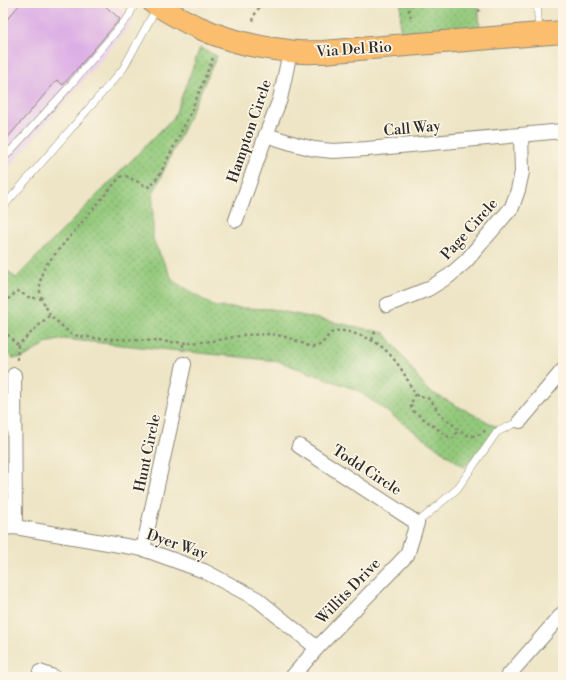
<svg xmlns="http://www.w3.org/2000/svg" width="566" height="680" font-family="'Libre Bodoni',serif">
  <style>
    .built { fill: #ebd1eb }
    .park { fill: url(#park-dots); stroke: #5f7a53 }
    .building { fill: #dbaee5 }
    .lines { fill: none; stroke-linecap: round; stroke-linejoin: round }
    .lane-casing { stroke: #8c8878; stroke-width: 8 }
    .street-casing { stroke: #8c8878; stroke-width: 16 }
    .primary-casing { stroke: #8c8878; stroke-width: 24 }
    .path { stroke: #8c8878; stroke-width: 2.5; stroke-dasharray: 3 3; stroke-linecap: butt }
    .lane { stroke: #fff; stroke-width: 7 }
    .street { stroke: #fff; stroke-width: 14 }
    .primary { stroke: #fbbe6e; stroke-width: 22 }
    .labels { text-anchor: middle; stroke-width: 3.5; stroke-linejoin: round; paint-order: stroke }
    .street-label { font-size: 15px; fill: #2b2b2b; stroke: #fcf5e5 }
  </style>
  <defs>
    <pattern id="park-dots" width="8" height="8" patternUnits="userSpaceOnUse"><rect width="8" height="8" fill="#93c97b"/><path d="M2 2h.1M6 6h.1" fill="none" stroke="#78a365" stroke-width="1.8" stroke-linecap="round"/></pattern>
  </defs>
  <rect width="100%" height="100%" fill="#fcf5e5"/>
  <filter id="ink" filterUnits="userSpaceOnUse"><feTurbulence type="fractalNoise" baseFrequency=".025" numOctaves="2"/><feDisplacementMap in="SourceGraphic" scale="8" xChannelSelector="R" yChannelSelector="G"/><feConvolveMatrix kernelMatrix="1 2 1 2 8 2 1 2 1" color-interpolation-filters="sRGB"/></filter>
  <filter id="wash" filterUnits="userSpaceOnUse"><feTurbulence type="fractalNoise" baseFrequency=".012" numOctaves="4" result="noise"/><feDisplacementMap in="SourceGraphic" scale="16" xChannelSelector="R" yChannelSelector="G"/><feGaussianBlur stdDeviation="0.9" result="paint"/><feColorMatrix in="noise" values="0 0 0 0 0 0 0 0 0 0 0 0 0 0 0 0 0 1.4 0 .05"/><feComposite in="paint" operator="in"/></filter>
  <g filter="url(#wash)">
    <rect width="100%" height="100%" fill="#eee5c6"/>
    <!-- built -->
    <path class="built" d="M 3,3 L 113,3 L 134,21 L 3,174 Z"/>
    <!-- park -->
    <g class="park">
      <path d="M 401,3 L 478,3 L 480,28 L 400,32 Z"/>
      <path d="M 200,48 L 217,56 L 153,194 L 153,240 L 173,281 L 215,307 L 271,309 L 385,333 L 427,390 L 499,428 L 464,467 L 357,390 L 278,361 L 63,339 L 47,343 L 23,358 L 13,358 L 3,349 L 3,267 L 16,278 L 174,117 Z"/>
    </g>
    <g id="blocks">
      <!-- building -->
      <path class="building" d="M 21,3 L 102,3 L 120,19 L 63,85 L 57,80 L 3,143 L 3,24 Z"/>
    </g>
  </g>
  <g filter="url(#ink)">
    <use href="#blocks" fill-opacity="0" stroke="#8c8878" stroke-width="1"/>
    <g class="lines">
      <defs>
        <g id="lane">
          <path d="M 537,3 L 539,32"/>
          <path d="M 3,159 L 67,89 L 129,16 L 135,3"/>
          <path d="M 3,207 L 123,69 L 157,7"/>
          <path d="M 417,523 L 457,489 L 497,432 L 520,421"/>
        </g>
        <g id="street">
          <path d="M 266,135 L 295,144 L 314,149 L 333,151 L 367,149 L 563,131"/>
          <path d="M 236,220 L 266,135 L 280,99 L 290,52"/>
          <path d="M 387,305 L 428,289 L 449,276 L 466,261 L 512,207 L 518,190 L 522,172 L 521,136"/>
          <path d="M 14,375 L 15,527"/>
          <path d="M 520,421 L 563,370"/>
          <path d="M 3,528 L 15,527 L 143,549 L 204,571 L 257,599 L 317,648"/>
          <path d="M 143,549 L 184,364"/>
          <path d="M 40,672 L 54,677"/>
          <path d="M 292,677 L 317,648 L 407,555 L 417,523 L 299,446"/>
          <path d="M 507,677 L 563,613"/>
        </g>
        <path id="primary" d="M 154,3 C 169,12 184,22 200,28 C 228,41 259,48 289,51 C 301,53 312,52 323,52 L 563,32"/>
      </defs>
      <!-- lane casing -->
      <use href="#lane" class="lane-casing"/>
      <!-- street casing -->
      <use href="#street" class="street-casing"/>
      <!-- primary casing -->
      <use href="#primary" class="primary-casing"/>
      <!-- path -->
      <g class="path">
        <path d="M 407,3 L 412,21"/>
        <path d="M 479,3 L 479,15"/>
        <path d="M 253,21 L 255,14 L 262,3"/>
        <path d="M 213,58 L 190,114 L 160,174 L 152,185 L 150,187 L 146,186 L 126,176 L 123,176 L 120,177 L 45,266 L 41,276 L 40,286 L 40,292 L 42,299 L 50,315 L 72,335 L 96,338 L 190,343 L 213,341 L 244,335 L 272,334 L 290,338 L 311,347 C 324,348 325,335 335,331 C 343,329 364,336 371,340 C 385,346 399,364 406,377 C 409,382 411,389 415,393 C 419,399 426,395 431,401 C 434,404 436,409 439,413 C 442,417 447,420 451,423 C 459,430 467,440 480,434 C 483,433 485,430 488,429"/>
        <path d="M 3,303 L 18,291 L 28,297 L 42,299"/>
        <path d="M 3,330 L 16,343 L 19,344 L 50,315"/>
        <path d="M 372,340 L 376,329"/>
        <path d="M 183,347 L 183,343"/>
        <path d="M 17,360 L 18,344"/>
        <path d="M 415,394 L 411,404 L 411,408 L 413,411 L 450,438 L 454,438 L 458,430"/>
      </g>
      <!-- lane -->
      <use href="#lane" class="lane"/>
      <!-- street -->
      <use href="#street" class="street"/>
      <!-- primary -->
      <use href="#primary" class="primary"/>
    </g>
  </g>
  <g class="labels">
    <!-- street labels -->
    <g class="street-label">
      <text transform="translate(354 49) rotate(-4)" y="5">Via Del Rio</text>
      <text transform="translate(412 128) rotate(-5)" y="5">Call Way</text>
      <text transform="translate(249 131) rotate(-71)" y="5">Hampton Circle</text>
      <text transform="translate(469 229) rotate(-48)" y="5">Page Circle</text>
      <text transform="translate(147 453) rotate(-78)" y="5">Hunt Circle</text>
      <text transform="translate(367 470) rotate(33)" y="5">Todd Circle</text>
      <text transform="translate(177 544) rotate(19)" y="5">Dyer Way</text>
      <text transform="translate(348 591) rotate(-46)" y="5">Willits Drive</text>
    </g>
  </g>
  <!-- margin -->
  <rect width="566" height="680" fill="none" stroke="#fcf5e5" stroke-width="16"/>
</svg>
